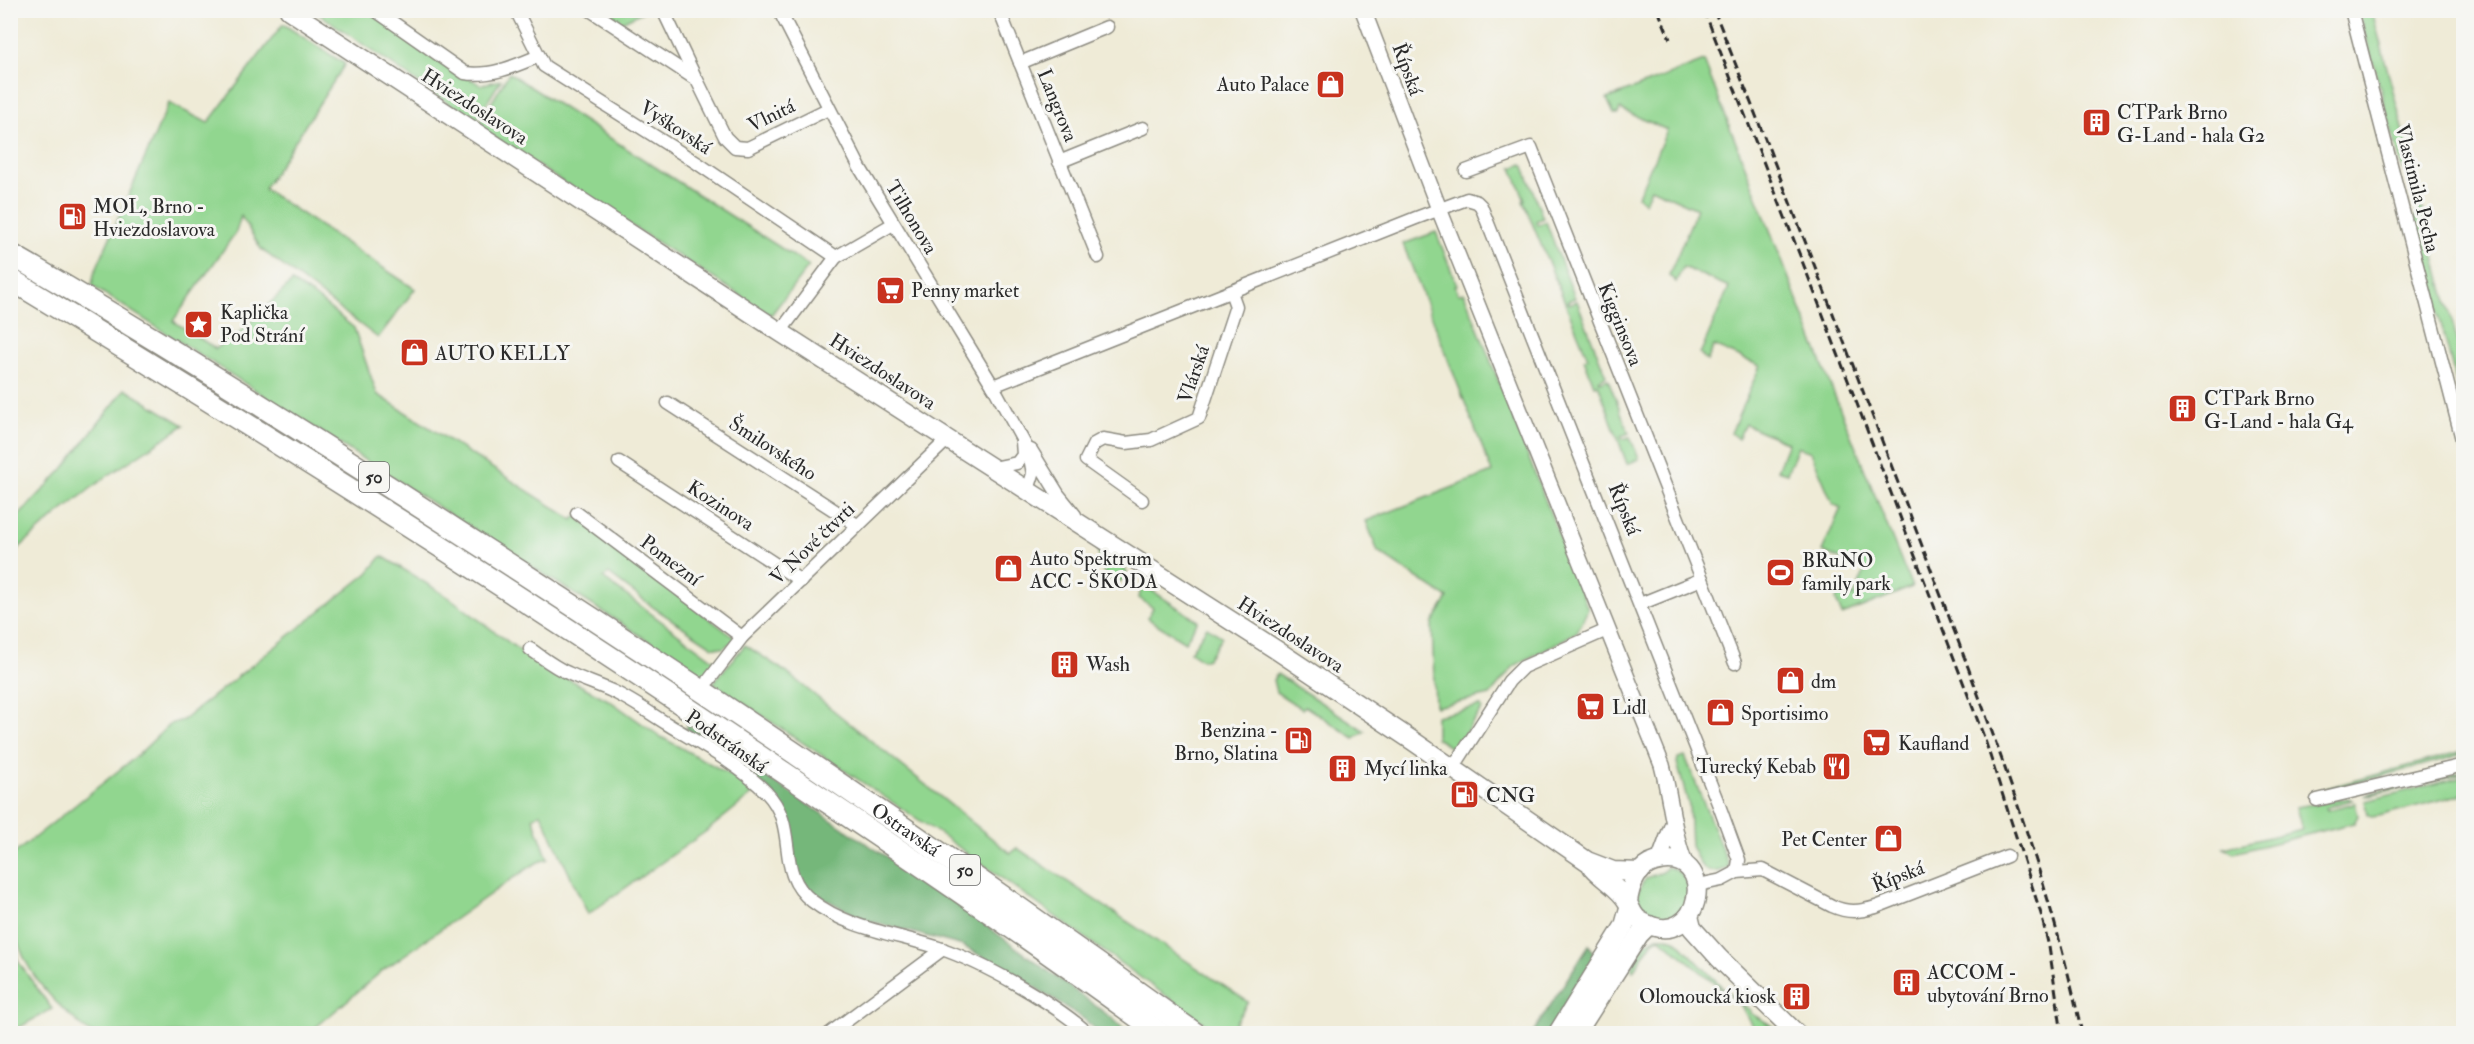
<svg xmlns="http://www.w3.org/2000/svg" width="2474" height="1044" font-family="'IM FELL Double Pica',serif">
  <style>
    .green { fill: #91d68f; stroke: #5e805d; stroke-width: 1.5 }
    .forest { fill: #74b77a; stroke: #507152; stroke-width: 1.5 }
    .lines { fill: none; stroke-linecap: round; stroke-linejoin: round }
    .minor-casing { stroke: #8d8b81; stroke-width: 15 }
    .tertiary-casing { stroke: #8d8b81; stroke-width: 18 }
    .secondary-casing { stroke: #8d8b81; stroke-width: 21 }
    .trunk-casing { stroke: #8d8b81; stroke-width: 24 }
    .minor { stroke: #fff; stroke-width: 12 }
    .tertiary { stroke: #fff; stroke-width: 15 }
    .secondary { stroke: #fff; stroke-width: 18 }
    .trunk { stroke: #fff; stroke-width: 21 }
    .rail { stroke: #2b2b2b; stroke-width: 3; stroke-dasharray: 9 4.5; stroke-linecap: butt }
    .labels { text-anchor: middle; stroke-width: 6; stroke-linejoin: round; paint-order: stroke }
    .shield { fill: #f6f6f2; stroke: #686867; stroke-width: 1.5 }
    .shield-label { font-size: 18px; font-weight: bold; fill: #2b2b2b }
    .street-label { font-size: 20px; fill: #2b2b2b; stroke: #f6f6f2 }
    .poi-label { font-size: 20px; fill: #2b2b2b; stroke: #f6f6f2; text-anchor: start }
  </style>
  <rect width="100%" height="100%" fill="#f6f6f2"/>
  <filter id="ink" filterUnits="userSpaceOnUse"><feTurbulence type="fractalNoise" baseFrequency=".0167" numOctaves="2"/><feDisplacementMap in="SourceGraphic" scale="12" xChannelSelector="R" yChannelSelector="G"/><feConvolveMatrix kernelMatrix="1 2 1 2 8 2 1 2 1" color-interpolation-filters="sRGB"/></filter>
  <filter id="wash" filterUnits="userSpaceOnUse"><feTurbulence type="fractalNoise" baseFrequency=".008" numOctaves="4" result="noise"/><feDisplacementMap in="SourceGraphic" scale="24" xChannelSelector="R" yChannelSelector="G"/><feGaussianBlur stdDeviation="1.35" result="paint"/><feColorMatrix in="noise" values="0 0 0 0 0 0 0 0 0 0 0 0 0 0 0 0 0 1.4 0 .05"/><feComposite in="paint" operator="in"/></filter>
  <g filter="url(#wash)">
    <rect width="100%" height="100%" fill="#efebd7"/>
    <!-- green -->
    <g class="green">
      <path d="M 315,11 L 372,11 L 480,85 L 501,80 L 475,122 Z"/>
      <path d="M 611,11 L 644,11 L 618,24 Z"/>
      <path d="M 2359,11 L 2372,11 L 2416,178 L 2407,174 L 2401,165 Z"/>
      <path d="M 283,24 L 345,64 L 264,189 L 415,289 L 378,338 L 261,249 L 241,216 L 236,232 L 173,321 L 216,349 L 231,334 L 235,337 L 292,282 L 313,295 L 354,328 L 377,394 L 573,520 L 576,516 L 736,639 L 723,648 L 713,647 L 654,608 L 609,574 L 603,578 L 716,662 L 705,677 L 92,286 L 94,274 L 169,103 L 208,123 Z"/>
      <path d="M 1704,61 L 1830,384 L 1912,587 L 1842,615 L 1836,600 L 1840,590 L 1854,596 L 1865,570 L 1822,551 L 1841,508 L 1833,504 L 1811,452 L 1798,447 L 1787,473 L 1777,470 L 1788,443 L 1745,424 L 1738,439 L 1731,433 L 1760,366 L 1714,346 L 1707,361 L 1700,354 L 1729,287 L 1683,267 L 1676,282 L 1669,275 L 1697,209 L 1651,188 L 1645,203 L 1638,196 L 1667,130 L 1620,109 L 1618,114 L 1614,114 L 1607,99 Z"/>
      <path d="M 509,73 L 809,266 L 771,315 L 477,127 Z"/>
      <path d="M 1523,164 L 1543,218 L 1536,221 L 1537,225 L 1546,222 L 1575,298 L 1567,301 L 1569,304 L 1577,301 L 1606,376 L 1599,380 L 1600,382 L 1608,379 L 1629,433 L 1621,436 L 1622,439 L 1630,437 L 1639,459 L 1627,464 L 1598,384 L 1594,385 L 1584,359 L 1588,358 L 1523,201 L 1525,200 L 1512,168 Z"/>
      <path d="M 2421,205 L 2463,362 L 2463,408 L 2416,227 L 2416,214 Z"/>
      <path d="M 1436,232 L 1457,285 L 1455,286 L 1458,294 L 1464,293 L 1588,609 L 1577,632 L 1514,666 L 1490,695 L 1435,707 L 1432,624 L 1448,598 L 1378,552 L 1366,521 L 1492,472 L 1403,244 Z"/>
      <path d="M 125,389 L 184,425 L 103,479 L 58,514 L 13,553 L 11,552 L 11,524 L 63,469 Z"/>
      <path d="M 1098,549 L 1124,566 L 1127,574 L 1123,580 L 1115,582 C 1102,574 1099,564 1098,549 Z"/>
      <path d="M 382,556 L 450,598 L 531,659 L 610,701 L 661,737 L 740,780 L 743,778 L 756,791 L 708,830 L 588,914 L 541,813 L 533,818 L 548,859 L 538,862 L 513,878 L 382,971 L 309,1033 L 90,1033 C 48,998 16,966 11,908 C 9,892 11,874 10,857 L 138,755 L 170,724 L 183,720 L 368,573 Z"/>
      <path d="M 1142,584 L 1198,621 L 1185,642 L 1147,618 L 1153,608 L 1139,598 Z"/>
      <path d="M 1207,627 L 1222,637 L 1208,658 L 1202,660 L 1190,652 Z"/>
      <path d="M 745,645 L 786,672 L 1010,853 L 1017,848 L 1248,1002 L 1230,1031 L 1233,1033 L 1218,1033 L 943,836 L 713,683 Z"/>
      <path d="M 1277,674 L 1365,731 L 1354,738 L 1305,706 L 1302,709 L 1276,692 L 1273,680 Z"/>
      <path d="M 1481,706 L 1482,709 L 1457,745 L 1452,748 L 1436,738 L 1436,716 Z"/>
      <path d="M 2463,751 L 2463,753 L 2450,758 L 2329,790 L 2320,790 Z"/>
      <path d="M 1685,756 L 1729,867 C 1722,871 1714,873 1706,870 L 1700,864 L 1691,846 L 1689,806 L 1677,763 L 1678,758 Z"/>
      <path d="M 2463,772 L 2463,774 L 2365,796 L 2370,793 Z"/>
      <path d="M 2463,777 L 2463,794 L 2379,816 L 2371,817 L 2368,815 L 2365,801 Z"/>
      <path d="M 2348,798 L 2352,800 L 2326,807 L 2327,810 L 2355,803 L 2358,816 L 2354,823 L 2234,853 L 2224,848 L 2302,829 L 2296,807 Z"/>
      <path d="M 1667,867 C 1691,871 1698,905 1673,915 C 1664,919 1654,914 1645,916 L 1635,898 L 1645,878 L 1663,872 Z"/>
      <path d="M 1657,937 L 1667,937 L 1677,941 L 1726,991 L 1751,1011 L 1750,1013 L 1769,1024 L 1781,1033 L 1772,1027 L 1763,1033 L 1756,1033 L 1740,1004 L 1660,938 L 1653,941 L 1633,971 L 1631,967 L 1646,943 Z"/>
      <path d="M 11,938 L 19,963 L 52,1009 L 11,1032 Z"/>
    </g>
    <!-- forest -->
    <g class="forest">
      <path d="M 687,724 L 950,899 L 1112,1018 L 1128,1033 L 1099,1033 L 1084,1019 L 1013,973 L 963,946 L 863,919 L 812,892 L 794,872 L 791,824 L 771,791 L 686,729 Z"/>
      <path d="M 1589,945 L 1596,956 L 1549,1033 L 1532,1034 Z"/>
    </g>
  </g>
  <g filter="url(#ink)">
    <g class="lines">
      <defs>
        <g id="minor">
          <path d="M 375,10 L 465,73 C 491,77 515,66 539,56"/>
          <path d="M 516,10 L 544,66 L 697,163 L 836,257"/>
          <path d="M 590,10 L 697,80 L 725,137 L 735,147 L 748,148 L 828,109"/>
          <path d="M 663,10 L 696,79"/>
          <path d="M 779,10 L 860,168 L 993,386 L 1029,452 L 1033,474 L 1028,490"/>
          <path d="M 999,10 L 1098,257"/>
          <path d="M 2351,10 L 2464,447"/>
          <path d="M 1020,63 L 1107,27"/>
          <path d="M 1059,162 L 1143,128"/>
          <path d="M 1466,171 L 1531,147 L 1702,579 L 1640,604"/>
          <path d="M 780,332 L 836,257 L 893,224"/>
          <path d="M 993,386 L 1416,218 L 1467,199 L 1477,202 L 1481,206 L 1720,808 L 1739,860 L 1737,872"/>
          <path d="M 668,403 L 857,525"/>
          <path d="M 1031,450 L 1058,494 L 1075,515"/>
          <path d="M 619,462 L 801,581"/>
          <path d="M 993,468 L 1017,463 L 1023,455 L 1022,441"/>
          <path d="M 1142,500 L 1086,460 L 1094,444 L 1103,439 L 1126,443 L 1151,440 L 1199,418 L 1236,306 L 1231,292"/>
          <path d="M 577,513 L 742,637"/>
          <path d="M 1702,579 L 1735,663"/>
          <path d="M 530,649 C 542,657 554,667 568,673 C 583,680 599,685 614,692 C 633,701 651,714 669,725 C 702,745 738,764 766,792 C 801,828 773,871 812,901 C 848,929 897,934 939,948 C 984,963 1053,1002 1089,1034"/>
          <path d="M 709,680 L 742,637 L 948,439"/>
          <path d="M 1453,768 L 1509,681 L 1523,667 L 1607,630"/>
          <path d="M 2317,800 L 2464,765"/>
          <path d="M 1698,885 L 1722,880 L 1737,872 L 1763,870 L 1832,906 C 1848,913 1859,912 1876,907 L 2007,856"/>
          <path d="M 829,1034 L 943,949"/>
        </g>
        <g id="tertiary">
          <path d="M 1363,10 L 1439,209 L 1662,765 C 1671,799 1673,835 1686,866"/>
          <path d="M 1659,861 L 1672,826"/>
        </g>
        <g id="secondary">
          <path d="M 289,10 L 780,332 L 1275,649 L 1413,741 L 1587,861 L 1613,871 L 1640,872"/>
          <path d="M 1592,867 C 1602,879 1621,889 1628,903 C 1632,910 1633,917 1641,921 C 1703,957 1721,844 1655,862 C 1637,867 1630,886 1628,902"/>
          <path d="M 1689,916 L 1692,928 L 1719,958 L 1797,1034"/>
          <path d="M 1557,1034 L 1624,926 L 1629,908"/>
          <path d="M 1576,1034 L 1639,935 L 1649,925"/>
        </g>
        <g id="trunk">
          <path id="s1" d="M 10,254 C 163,342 311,436 459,532 C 709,692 955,860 1196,1034"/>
          <path d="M 10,279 C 285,445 555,617 820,797 C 935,874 1049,952 1161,1034"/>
        </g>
      </defs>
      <!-- minor casing -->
      <use href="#minor" class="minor-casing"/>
      <!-- tertiary casing -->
      <use href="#tertiary" class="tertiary-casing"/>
      <!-- secondary casing -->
      <use href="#secondary" class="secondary-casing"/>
      <!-- trunk casing -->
      <use href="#trunk" class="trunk-casing"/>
      <!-- minor -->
      <use href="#minor" class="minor"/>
      <!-- tertiary -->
      <use href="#tertiary" class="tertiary"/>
      <!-- secondary -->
      <use href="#secondary" class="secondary"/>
      <!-- trunk -->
      <use href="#trunk" class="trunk"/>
      <!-- rail -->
      <g class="rail">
        <path d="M 1658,10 L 1670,39"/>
        <path d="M 1704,10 L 1822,312 L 1984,737 L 2041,914 L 2049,947 L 2062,1034"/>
        <path d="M 1714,10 C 1786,190 1855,370 1924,551 C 1984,710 2047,867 2082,1034"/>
      </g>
    </g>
  </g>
  <!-- icons -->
  <defs>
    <symbol id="shop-square" viewBox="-11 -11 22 22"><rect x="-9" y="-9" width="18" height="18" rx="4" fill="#c8321e" stroke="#f6f6f2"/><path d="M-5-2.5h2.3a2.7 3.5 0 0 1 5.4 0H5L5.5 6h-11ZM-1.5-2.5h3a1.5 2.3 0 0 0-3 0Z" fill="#fff"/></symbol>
    <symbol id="building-square" viewBox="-11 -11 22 22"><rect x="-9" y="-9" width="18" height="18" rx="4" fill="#c8321e" stroke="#f6f6f2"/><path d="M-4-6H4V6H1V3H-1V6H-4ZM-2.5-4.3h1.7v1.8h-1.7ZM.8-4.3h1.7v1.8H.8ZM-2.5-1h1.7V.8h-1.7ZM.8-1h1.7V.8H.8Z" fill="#fff"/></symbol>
    <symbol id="fuel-square" viewBox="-11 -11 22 22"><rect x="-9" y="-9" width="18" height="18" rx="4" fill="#c8321e" stroke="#f6f6f2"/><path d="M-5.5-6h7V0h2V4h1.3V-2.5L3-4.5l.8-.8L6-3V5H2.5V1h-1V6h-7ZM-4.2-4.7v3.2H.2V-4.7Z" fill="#fff"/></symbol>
    <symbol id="supermarket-square" viewBox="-11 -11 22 22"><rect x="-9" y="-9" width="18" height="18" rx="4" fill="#c8321e" stroke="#f6f6f2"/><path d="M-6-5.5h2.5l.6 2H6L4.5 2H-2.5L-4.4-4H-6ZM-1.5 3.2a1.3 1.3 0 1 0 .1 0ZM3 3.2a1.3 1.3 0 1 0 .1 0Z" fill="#fff"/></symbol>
    <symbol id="sight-square" viewBox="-11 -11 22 22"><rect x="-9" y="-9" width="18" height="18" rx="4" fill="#c8321e" stroke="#f6f6f2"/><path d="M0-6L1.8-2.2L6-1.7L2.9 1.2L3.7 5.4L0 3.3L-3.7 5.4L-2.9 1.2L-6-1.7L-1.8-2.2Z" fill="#fff"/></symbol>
    <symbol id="stadium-square" viewBox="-11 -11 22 22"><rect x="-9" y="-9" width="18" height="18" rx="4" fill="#c8321e" stroke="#f6f6f2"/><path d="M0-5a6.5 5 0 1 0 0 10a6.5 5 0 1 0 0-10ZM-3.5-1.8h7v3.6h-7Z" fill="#fff"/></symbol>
    <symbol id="restaurant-square" viewBox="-11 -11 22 22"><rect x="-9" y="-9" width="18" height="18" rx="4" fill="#c8321e" stroke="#f6f6f2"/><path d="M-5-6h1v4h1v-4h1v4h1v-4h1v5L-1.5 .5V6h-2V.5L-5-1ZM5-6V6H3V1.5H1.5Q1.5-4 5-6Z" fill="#fff"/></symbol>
  </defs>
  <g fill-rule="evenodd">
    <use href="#shop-square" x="1314" y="68" width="33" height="33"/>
    <use href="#building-square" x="2080" y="106" width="33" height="33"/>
    <use href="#fuel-square" x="56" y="200" width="33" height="33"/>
    <use href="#supermarket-square" x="874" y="274" width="33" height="33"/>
    <use href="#sight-square" x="182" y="308" width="33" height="33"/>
    <use href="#shop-square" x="398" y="336" width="33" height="33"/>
    <use href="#building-square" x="2166" y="392" width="33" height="33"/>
    <use href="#shop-square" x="992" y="552" width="33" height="33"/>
    <use href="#stadium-square" x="1764" y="556" width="33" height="33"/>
    <use href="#building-square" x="1048" y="648" width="33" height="33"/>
    <use href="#shop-square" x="1774" y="664" width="33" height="33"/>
    <use href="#supermarket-square" x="1574" y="690" width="33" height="33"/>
    <use href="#shop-square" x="1704" y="696" width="33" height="33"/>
    <use href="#fuel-square" x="1282" y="724" width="33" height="33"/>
    <use href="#supermarket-square" x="1860" y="726" width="33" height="33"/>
    <use href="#restaurant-square" x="1820" y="750" width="33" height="33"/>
    <use href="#building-square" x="1326" y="752" width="33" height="33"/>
    <use href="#fuel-square" x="1448" y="778" width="33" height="33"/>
    <use href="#shop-square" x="1872" y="822" width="33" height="33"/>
    <use href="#building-square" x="1890" y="966" width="33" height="33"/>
    <use href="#building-square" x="1780" y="980" width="33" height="33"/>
  </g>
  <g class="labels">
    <!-- shield labels -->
    <g class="shield">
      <rect x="359" y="462" width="30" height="30" rx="4.5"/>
      <rect x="950" y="855" width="30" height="30" rx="4.5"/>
    </g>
    <g class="shield-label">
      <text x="374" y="483">50</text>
      <text x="965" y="876">50</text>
    </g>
    <!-- street labels -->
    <g class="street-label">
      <text transform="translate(1408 69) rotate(70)" y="7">Řípská</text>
      <text transform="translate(1058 105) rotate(68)" y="7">Langrova</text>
      <text transform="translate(475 106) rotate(33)" y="7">Hviezdoslavova</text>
      <text transform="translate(771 115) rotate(-26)" y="7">Vlnitá</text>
      <text transform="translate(676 127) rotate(33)" y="7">Vyškovská</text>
      <text transform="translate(2418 188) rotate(76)" y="7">Vlastimila Pecha</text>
      <text transform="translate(912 217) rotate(59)" y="7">Tilhonova</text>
      <text transform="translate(1621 324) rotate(68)" y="7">Kigginsova</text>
      <text transform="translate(883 371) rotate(33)" y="7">Hviezdoslavova</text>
      <text transform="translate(1193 374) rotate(-71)" y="7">Vlárská</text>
      <text transform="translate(773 448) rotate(33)" y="7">Šmilovského</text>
      <text transform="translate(721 505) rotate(33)" y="7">Kozinova</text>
      <text transform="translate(1625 509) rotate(68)" y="7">Řípská</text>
      <text transform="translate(812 543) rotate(-44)" y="7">V Nové čtvrti</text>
      <text transform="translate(671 560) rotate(37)" y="7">Pomezní</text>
      <text transform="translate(1291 634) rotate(33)" y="7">Hviezdoslavova</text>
      <text transform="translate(727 741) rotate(35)" y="7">Podstránská</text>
      <text dy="7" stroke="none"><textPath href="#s1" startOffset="1065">Ostravská</textPath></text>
      <text transform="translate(1898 876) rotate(-21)" y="7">Řípská</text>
    </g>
    <!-- poi labels -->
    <g class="poi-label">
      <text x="1309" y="91" text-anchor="end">Auto Palace</text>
      <text x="2117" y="119">CTPark Brno<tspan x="2117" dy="23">G-Land - hala G2</tspan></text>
      <text x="93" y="213">MOL, Brno -<tspan x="93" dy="23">Hviezdoslavova</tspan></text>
      <text x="911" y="297">Penny market</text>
      <text x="220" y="319">Kaplička<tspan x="220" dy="23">Pod Strání</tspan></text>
      <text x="435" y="360">AUTO KELLY</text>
      <text x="2204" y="405">CTPark Brno<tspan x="2204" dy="23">G-Land - hala G4</tspan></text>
      <text x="1030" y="565">Auto Spektrum<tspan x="1030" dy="23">ACC - ŠKODA</tspan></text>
      <text x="1802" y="567">BRuNO<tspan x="1802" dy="23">family park</tspan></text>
      <text x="1086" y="671">Wash</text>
      <text x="1811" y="688">dm</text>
      <text x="1612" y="714">Lidl</text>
      <text x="1741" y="720">Sportisimo</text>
      <text x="1278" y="737" text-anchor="end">Benzina -<tspan x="1278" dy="23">Brno, Slatina</tspan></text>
      <text x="1898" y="750">Kaufland</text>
      <text x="1816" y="773" text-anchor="end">Turecký Kebab</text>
      <text x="1364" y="775">Mycí linka</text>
      <text x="1486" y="802">CNG</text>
      <text x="1867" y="846" text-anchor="end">Pet Center</text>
      <text x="1927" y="979">ACCOM -<tspan x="1927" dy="23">ubytování Brno</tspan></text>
      <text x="1776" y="1003" text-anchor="end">Olomoucká kiosk</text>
    </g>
  </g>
  <!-- margin -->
  <rect width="2474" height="1044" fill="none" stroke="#f6f6f2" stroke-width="36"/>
</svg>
